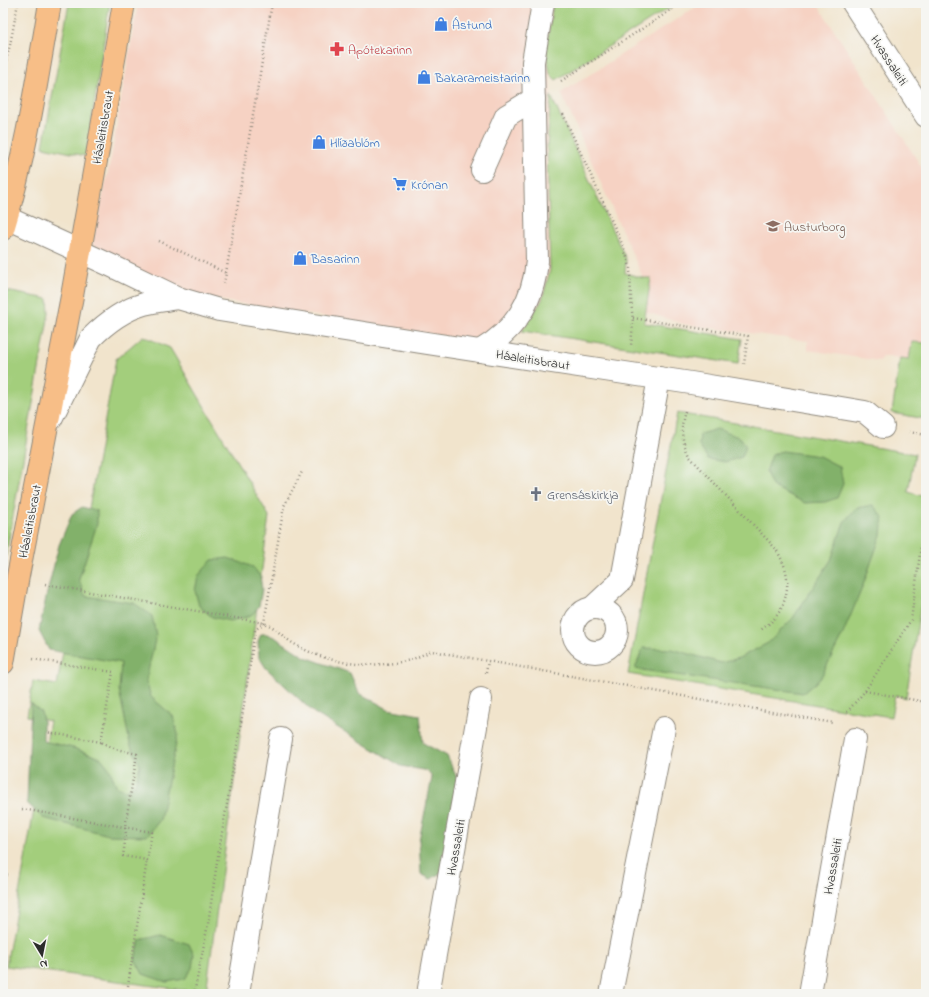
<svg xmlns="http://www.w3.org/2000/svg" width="929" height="997" font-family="'Indie Flower',sans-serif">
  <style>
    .built { fill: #f6d2c3 }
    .green { fill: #a3ce7b; stroke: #677c53 }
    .forest { fill: #82b16b; stroke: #566e4b }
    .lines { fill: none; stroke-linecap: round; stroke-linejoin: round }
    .minor-casing { stroke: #8e887c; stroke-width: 24 }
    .major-casing { stroke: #8e887c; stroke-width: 24 }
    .path { stroke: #8e887c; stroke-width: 2.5; stroke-dasharray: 1 3; stroke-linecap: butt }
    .minor { stroke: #fff; stroke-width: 22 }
    .major { stroke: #f7be87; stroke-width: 22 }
    .labels { text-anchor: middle; stroke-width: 3.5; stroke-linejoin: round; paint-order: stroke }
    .shop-label { font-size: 13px; fill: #366cbe; stroke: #f6f6f2; text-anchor: start }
    .health-label { font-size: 13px; fill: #be3a42; stroke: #f6f6f2; text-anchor: start }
    .street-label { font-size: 13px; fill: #2b2b2b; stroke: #f6f6f2 }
    .education-label { font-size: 13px; fill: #785e54; stroke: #f6f6f2; text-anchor: start }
    .worship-label { font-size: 13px; fill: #5b616d; stroke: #f6f6f2; text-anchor: start }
  </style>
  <rect width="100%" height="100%" fill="#f6f6f2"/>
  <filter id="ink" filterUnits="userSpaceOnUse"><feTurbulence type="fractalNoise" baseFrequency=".025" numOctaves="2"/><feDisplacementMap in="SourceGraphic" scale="8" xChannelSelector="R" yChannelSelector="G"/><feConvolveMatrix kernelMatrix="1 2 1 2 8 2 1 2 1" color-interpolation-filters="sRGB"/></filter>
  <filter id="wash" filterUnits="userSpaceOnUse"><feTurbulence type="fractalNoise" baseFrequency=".012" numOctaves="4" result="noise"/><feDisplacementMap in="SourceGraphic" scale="16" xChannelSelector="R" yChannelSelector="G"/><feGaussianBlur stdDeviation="0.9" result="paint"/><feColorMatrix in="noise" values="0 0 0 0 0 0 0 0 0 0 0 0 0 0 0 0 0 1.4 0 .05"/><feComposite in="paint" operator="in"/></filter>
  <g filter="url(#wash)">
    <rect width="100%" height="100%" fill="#f1e4cc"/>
    <!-- built -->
    <g class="built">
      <path d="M 138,3 L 553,3 L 546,48 L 550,74 L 551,96 L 547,146 L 550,270 L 542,300 L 522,331 L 498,345 L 188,295 L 90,256 L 111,158 Z"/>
      <path d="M 702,3 L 817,3 L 926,174 L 926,343 L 912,342 L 909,359 L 882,356 L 880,361 L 808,350 L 808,341 L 684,324 L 646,312 L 651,278 L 643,278 L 561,93 Z"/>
    </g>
    <!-- green -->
    <g class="green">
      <path d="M 69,3 L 110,3 L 86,156 L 43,147 Z"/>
      <path d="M 553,3 L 677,3 L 556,80 L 550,74 L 546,48 Z"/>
      <path d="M 551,96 L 608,221 L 626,259 L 625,273 L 643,278 L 651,278 L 644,323 L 742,339 L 738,364 L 522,331 L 542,300 L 550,270 L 547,146 Z"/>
      <path d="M 6,291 L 48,299 L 49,313 L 3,572 L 3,299 Z"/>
      <path d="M 143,336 L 170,348 L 269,516 L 206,993 L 6,966 L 50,721 L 27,716 L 33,681 L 57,685 L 116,359 Z"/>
      <path d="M 912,342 L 926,343 L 926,419 L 892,413 L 900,358 L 909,359 Z"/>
      <path d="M 677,413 L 915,454 L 908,492 L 926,497 L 926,572 L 906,698 L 895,695 L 891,717 L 628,674 Z"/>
    </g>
    <!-- forest -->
    <g class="forest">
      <path d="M 717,429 L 741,438 L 746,447 L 742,457 L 725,462 L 708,459 L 699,446 L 700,434 Z"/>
      <path d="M 782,451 L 819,456 L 840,467 L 843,484 L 837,498 L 825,502 L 805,503 L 772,486 L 766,472 L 772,455 Z"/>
      <path d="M 873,505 L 883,517 L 881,535 L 862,588 L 843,634 L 820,679 L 803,693 L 635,669 L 643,648 L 672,649 L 721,663 L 739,658 L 768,643 L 793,618 L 831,560 L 844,522 L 856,508 Z"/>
      <path d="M 82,507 L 97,511 L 97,524 L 79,579 L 85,596 L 134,603 L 152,616 L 156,635 L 146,681 L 151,697 L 173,716 L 178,734 L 160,820 L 147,836 L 109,835 L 43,818 L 27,803 L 31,703 L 41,712 L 43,721 L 43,741 L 73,748 L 101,758 L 109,768 L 117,787 L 125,790 L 135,785 L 140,765 L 130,744 L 119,690 L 121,663 L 49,650 L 39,631 L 47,593 L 59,545 L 72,514 Z"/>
      <path d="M 228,558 L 253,567 L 260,576 L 262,589 L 259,606 L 251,616 L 230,621 L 212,617 L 199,606 L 195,591 L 198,576 L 212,560 Z"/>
      <path d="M 261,634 L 267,634 L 276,638 L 305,657 L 350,673 L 359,693 L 388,709 L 420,715 L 423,743 L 447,756 L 457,778 L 442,872 L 431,879 L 421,874 L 419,840 L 432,778 L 428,771 L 401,766 L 314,713 L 266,668 L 259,657 L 258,641 Z"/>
      <path d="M 160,935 L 189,944 L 194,955 L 192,968 L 185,979 L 166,982 L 143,974 L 135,959 L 140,940 Z"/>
    </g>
  </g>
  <g filter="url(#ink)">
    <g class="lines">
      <defs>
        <g id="minor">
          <path d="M 853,3 L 926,116"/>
          <path d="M 482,170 L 506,116 L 534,99"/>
          <path d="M 3,216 L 112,266 L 178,298 L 219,310 L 427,343 L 691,383 L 865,412 L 883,427"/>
          <path d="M 480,351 C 515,330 533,303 537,261 L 533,62 L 543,3"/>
          <path d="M 51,419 L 91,338 C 106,323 123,310 144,304 C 155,301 167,300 178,298"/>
          <circle cx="595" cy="630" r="22"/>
          <path d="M 592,608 L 622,580 L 659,378"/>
          <path d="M 238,994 L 281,739"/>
          <path d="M 428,994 L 481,699"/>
          <path d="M 611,994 L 664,728"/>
          <path d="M 810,994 L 855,739"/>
        </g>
        <g id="major">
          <path d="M 3,229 C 26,155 37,79 50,3"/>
          <path d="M 3,663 L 18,576 L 72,296 L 124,3"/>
        </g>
      </defs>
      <!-- minor casing -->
      <use href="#minor" class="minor-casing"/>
      <!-- major casing -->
      <use href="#major" class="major-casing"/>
      <!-- path -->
      <g class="path">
        <path d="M 3,72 L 10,45 L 18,3"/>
        <path d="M 561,81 L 682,3"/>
        <path d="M 563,114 L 624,248 L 630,267 L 631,299 L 633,323 L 631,346"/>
        <path d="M 159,241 L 226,273 L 224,283"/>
        <path d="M 226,273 L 272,3"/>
        <path d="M 633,318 L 748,336 L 744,364"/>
        <path d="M 685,411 C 680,429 681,438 689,456 L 776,549 C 780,556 784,563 786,572 C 790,589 784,610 771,622 C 768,625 764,627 761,630"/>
        <path d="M 909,432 L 926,435"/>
        <path d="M 45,584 L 264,623 C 268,625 272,626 275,629 C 280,633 285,638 291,642 C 326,664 367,669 406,661 C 415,659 423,654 432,651 L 833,723"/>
        <path d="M 33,659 L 113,672 L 101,742 L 46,732"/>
        <path d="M 486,673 L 488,661"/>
        <path d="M 865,691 L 926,702"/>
        <path d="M 847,712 L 865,691 L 911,620 L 926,509"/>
        <path d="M 22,809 L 152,832 L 147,860 L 123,856 L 126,835 L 125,827 L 137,754 L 116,749 L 101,742"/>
        <path d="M 3,874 L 10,875"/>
        <path d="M 128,986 L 147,860"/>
        <path d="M 194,994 L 208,924 L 217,862 L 244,705 L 255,630 L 264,623 L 284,506 L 303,470"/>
      </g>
      <!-- minor -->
      <use href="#minor" class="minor"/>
      <!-- major -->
      <use href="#major" class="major"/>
    </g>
  </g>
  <!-- icons -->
  <defs>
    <symbol id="shop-bare" viewBox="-9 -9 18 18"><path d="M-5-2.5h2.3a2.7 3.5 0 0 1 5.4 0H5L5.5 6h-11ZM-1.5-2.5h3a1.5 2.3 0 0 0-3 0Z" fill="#3f7fe0" stroke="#f6f6f2" stroke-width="2.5" paint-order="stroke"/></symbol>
    <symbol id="pharmacy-bare" viewBox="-9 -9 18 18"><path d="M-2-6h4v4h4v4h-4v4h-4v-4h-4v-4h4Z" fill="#e0444e" stroke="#f6f6f2" stroke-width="2.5" paint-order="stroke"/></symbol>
    <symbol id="supermarket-bare" viewBox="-9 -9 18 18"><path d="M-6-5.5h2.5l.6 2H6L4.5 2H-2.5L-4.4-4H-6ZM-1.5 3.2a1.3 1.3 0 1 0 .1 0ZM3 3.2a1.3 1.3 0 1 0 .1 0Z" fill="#3f7fe0" stroke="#f6f6f2" stroke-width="2.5" paint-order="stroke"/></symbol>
    <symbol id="school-bare" viewBox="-9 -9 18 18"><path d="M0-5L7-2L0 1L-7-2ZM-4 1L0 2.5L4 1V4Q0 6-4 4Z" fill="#8d6e63" stroke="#f6f6f2" stroke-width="2.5" paint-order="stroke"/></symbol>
    <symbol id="church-bare" viewBox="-9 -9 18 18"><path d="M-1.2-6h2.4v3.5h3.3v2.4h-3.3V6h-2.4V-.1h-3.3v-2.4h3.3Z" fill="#6b7280" stroke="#f6f6f2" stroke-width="2.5" paint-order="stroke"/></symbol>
  </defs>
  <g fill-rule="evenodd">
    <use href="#shop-bare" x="431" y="14" width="20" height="20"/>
    <use href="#pharmacy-bare" x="327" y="39" width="20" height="20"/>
    <use href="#shop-bare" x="414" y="67" width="20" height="20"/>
    <use href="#shop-bare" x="309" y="132" width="20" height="20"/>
    <use href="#supermarket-bare" x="390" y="174" width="20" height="20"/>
    <use href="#school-bare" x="763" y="216" width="20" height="20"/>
    <use href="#shop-bare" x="290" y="248" width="20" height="20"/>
    <use href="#church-bare" x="526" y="484" width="20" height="20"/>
  </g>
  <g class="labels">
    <!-- shop labels -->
    <g class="shop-label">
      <text x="452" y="29">Ástund</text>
      <text x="435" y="82">Bakarameistarinn</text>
      <text x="330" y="147">Hlíðablóm</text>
      <text x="411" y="189">Krónan</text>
      <text x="311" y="263">Basarinn</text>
    </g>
    <!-- health labels -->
    <g class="health-label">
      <text x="348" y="54">Apótekarinn</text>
    </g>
    <!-- street labels -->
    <g class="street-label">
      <text transform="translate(890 60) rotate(57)" y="5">Hvassaleiti</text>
      <text transform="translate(102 127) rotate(-80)" y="5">Háaleitisbraut</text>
      <text transform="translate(533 359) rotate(9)" y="5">Háaleitisbraut</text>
      <text transform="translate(29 521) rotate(-79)" y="5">Háaleitisbraut</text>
      <text transform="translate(455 847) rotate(-80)" y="5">Hvassaleiti</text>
      <text transform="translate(832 866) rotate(-80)" y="5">Hvassaleiti</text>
    </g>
    <!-- education labels -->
    <g class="education-label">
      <text x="784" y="231">Austurborg</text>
    </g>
    <!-- worship labels -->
    <g class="worship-label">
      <text x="547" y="499">Grensáskirkja</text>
    </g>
  </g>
  <!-- margin -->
  <rect width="929" height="997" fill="none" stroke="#f6f6f2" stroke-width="16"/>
  <!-- north arrow -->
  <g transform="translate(42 955) rotate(170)" stroke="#f6f6f2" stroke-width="3" paint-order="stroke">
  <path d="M0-3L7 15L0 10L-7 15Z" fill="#2b2b2b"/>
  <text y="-6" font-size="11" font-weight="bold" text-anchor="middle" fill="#2b2b2b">N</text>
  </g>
</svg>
